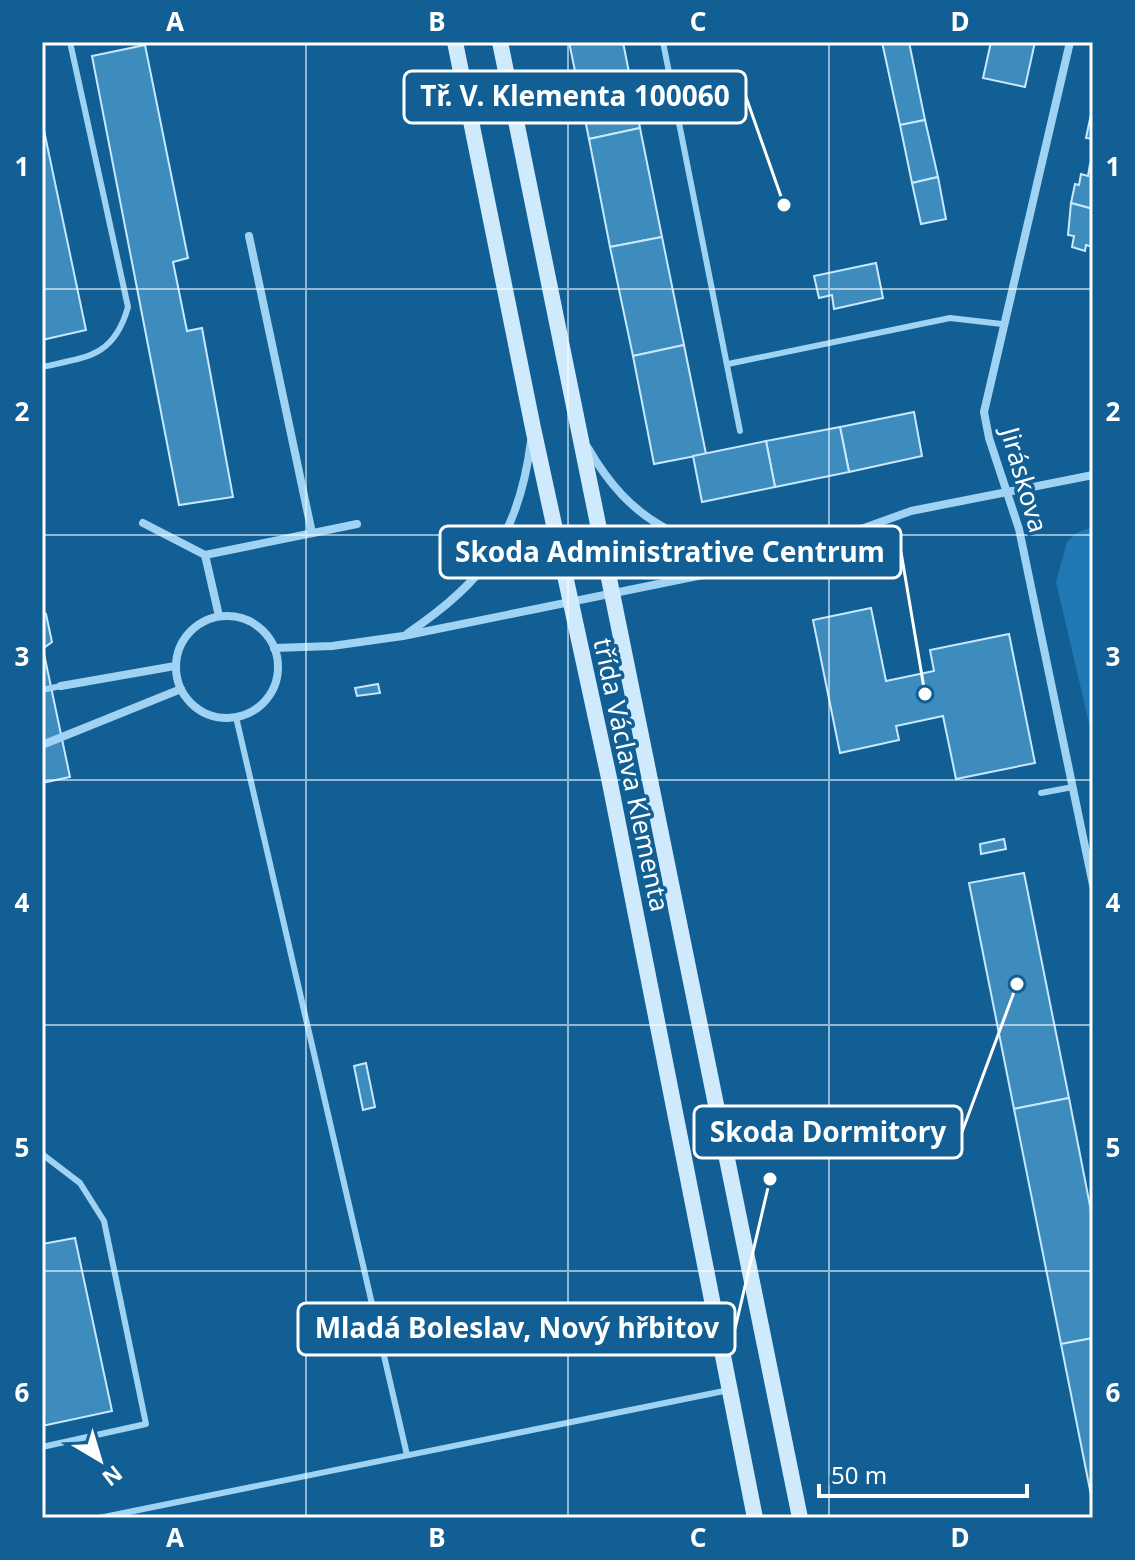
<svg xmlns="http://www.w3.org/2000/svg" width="1135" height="1560" font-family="'Noto Sans',sans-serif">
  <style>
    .grass { fill: #2079b2 }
    .building { fill: #3e8bbe; stroke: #c7e8fd; stroke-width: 2 }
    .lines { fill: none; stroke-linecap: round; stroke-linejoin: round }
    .lane { stroke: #9fd2f3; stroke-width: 6 }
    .street { stroke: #9fd2f3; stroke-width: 8 }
    .secondary { stroke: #cfeafd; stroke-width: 16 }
    .grid { fill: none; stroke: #fff; stroke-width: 2; stroke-opacity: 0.55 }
    .labels { text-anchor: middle; stroke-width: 7; stroke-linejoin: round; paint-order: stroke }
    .street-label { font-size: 26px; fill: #fff; stroke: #115f94 }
    .leader { fill: none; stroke: #fff; stroke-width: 3 }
    .callout-dot { fill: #fff; stroke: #115f94; stroke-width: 3 }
    .callout { fill: #115f94; stroke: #fff; stroke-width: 3 }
    .callout-label { font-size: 28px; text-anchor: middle; font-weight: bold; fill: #fff }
    .neatline { fill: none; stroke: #fff; stroke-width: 3 }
    .grid-label { font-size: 26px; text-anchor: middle; font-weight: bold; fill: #fff }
  </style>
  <rect width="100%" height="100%" fill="#115f94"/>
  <!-- grass -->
  <path class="grass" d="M 1093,527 L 1093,740 L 1056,582 L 1067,542 L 1076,533 Z"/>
  <!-- building -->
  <g class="building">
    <path d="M 569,42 L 623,42 L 640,128 L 589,139 Z"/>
    <path d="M 882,42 L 909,42 L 925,120 L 900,125 Z"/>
    <path d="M 991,42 L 1035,42 L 1025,87 L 983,78 Z"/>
    <path d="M 145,45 L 188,258 L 173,262 L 187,331 L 202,328 L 233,497 L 179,505 L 92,56 Z"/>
    <path d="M 1093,105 L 1093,139 L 1086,138 Z"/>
    <path d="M 925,120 L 938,177 L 912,183 L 900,125 Z"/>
    <path d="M 42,121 L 86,330 L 42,340 Z"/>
    <path d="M 640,128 L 662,237 L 610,247 L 589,139 Z"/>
    <path d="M 1090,164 L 1093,165 L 1093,209 L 1071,203 L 1075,184 L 1079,185 L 1081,174 L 1088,176 Z"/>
    <path d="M 938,177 L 946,219 L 921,224 L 912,183 Z"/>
    <path d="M 1071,203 L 1093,209 L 1093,247 L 1086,245 L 1085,251 L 1072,247 L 1074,236 L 1068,235 Z"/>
    <path d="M 662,237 L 684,345 L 633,356 L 610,247 Z"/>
    <path d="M 876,263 L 883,298 L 834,309 L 832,295 L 819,298 L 814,276 Z"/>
    <path d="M 684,345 L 706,454 L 654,464 L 633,356 Z"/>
    <path d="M 914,412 L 922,456 L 849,472 L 840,427 Z"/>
    <path d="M 840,427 L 849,472 L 775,487 L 766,441 Z"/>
    <path d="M 766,441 L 775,487 L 702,502 L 693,456 Z"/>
    <path d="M 871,608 L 886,681 L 934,671 L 930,650 L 1009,634 L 1035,763 L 956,779 L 943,716 L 896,726 L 899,740 L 840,753 L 813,620 Z"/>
    <path d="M 42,610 L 46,614 L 52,642 L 42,649 Z"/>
    <path d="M 43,649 L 70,777 L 42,783 L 42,649 Z"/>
    <path d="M 378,684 L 380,693 L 357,696 L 355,688 Z"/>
    <path d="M 1004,839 L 1006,849 L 981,854 L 980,844 Z"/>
    <path d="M 1024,873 L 1069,1098 L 1014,1109 L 969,883 Z"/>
    <path d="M 366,1063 L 375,1107 L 363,1110 L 354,1066 Z"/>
    <path d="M 1069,1098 L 1093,1221 L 1093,1338 L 1061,1344 L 1014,1109 Z"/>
    <path d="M 75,1238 L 112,1411 L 42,1426 L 42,1244 Z"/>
    <path d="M 1093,1338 L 1093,1505 L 1061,1344 Z"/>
  </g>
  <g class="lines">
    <!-- lane -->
    <g class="lane">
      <path d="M 663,42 L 740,431"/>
      <path d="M 728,364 L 950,318 L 1002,324"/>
      <path d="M 42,367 C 87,357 114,357 128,307 L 70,42"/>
      <path d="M 42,690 L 61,686"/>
      <path d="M 236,717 L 407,1455"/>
      <path d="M 1041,793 L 1073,787"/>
      <path d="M 42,1154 L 80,1183 L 104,1221 L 146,1424 L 42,1447"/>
      <path d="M 99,1518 L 729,1390"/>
    </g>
    <!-- street -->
    <g class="street">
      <path d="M 1070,42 L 984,412 L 989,438 L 1019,529 L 1093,885"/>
      <path d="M 249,236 L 312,533"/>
      <path d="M 588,448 C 632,524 678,540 760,560"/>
      <path d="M 143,523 L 205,555 L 219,616"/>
      <path d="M 205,555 L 357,524"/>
      <circle cx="227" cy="667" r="51"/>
      <path d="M 408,633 C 485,581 519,535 531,441"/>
      <path d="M 274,648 L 332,646 L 403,636 L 732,569 L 814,546 L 911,511 L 1093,475"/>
      <path d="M 61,686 L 175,666"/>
      <path d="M 42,745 L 181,689"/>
    </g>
    <!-- secondary -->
    <g class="secondary">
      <path d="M 455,42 L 533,428 L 609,778 L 755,1518"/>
      <path d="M 500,42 L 800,1518"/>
    </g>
  </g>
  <!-- grid -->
  <path class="grid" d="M 306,42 L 306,1518M 568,42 L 568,1518M 829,42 L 829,1518M 42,289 L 1093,289M 42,535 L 1093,535M 42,780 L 1093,780M 42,1025 L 1093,1025M 42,1271 L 1093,1271"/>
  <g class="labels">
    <!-- street labels -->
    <g class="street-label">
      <text transform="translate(1024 480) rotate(74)" y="9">Jiráskova</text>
      <text transform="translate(631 775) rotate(78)" y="9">třída Václava Klementa</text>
    </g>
  </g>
  <!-- callouts -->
  <path class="leader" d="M784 205L746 97M925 694L901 552M1017 984L962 1132M770 1179L735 1329"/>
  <g class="callout-dot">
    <circle cx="784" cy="205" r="8"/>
    <circle cx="925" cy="694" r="8"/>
    <circle cx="1017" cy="984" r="8"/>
    <circle cx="770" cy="1179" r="8"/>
  </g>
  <g class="callout">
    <rect x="404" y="71" width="342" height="52" rx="8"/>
    <rect x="440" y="526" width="461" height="52" rx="8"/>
    <rect x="694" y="1106" width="268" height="52" rx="8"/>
    <rect x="298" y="1303" width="437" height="52" rx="8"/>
  </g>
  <g class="callout-label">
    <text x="575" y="106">Tř. V. Klementa 100060</text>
    <text x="670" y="562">Skoda Administrative Centrum</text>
    <text x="828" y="1142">Skoda Dormitory</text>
    <text x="517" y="1338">Mladá Boleslav, Nový hřbitov</text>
  </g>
  <!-- border -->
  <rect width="1135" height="1560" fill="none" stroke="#115f94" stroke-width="88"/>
  <!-- north arrow -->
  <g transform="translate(100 1460) rotate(142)" stroke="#115f94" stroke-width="6" paint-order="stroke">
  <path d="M0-6L14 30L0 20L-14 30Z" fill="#ffffff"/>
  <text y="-12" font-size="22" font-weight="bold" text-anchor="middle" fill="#ffffff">N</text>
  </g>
  <!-- scale -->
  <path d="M819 1484v12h208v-12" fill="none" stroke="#ffffff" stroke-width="4"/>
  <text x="831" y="1484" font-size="24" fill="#ffffff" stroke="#115f94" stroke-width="6" paint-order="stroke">50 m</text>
  <rect x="44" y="44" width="1047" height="1472" class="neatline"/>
  <g class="grid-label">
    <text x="175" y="31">A</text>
    <text x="437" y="31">B</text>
    <text x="698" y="31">C</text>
    <text x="960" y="31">D</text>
    <text x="22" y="176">1</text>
    <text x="1113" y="176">1</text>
    <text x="22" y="421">2</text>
    <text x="1113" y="421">2</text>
    <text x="22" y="666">3</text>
    <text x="1113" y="666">3</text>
    <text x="22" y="912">4</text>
    <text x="1113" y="912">4</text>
    <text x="22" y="1157">5</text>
    <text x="1113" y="1157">5</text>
    <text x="22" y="1402">6</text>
    <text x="1113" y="1402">6</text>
    <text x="175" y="1547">A</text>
    <text x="437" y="1547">B</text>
    <text x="698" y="1547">C</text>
    <text x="960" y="1547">D</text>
  </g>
</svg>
